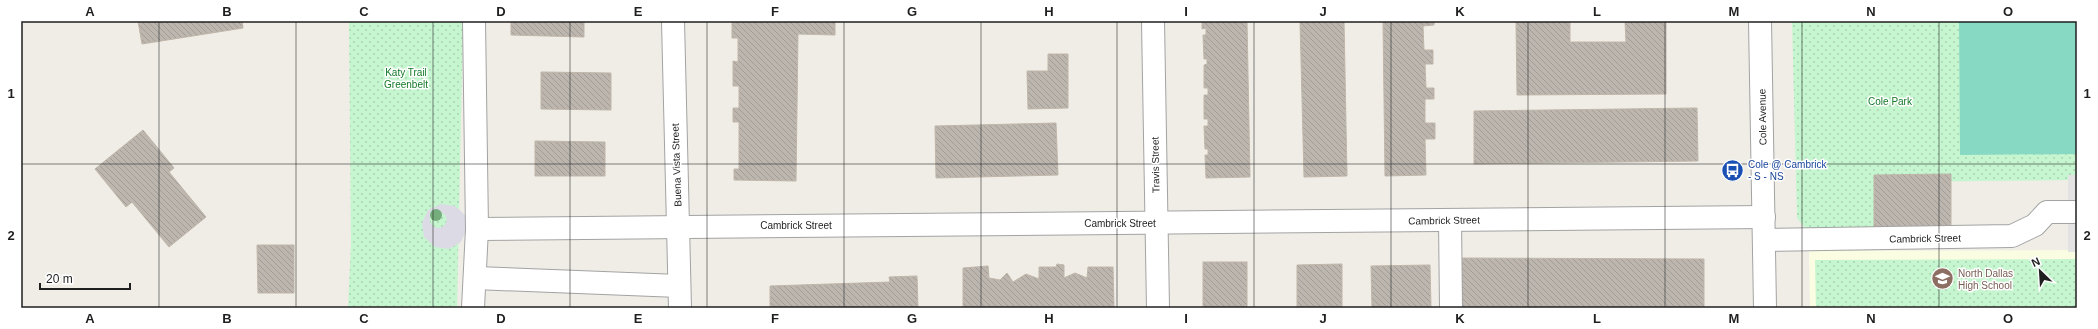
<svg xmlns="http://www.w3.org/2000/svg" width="2098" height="329" font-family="Helvetica,sans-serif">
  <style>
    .education { fill: #fafde1 }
    .park { fill: url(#park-dots) }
    .pitch { fill: #88d9c4 }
    .parking { fill: #e3e3e3 }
    .plaza { fill: #dbdae5; fill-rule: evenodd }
    .building { fill: url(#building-back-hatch); stroke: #c0b6a9 }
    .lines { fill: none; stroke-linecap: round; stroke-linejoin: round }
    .minor-casing { stroke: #a3a3a3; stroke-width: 24 }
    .minor { stroke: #fff; stroke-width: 22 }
    .tree { fill: #75ad7d }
    .grid { fill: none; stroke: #1f1f1f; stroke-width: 1; stroke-opacity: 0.55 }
    .labels { text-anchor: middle; stroke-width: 3; stroke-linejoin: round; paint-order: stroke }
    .park-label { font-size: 10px; fill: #127827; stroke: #fff }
    .street-label { font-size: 10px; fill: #1f1f1f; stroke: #fff }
    .transit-label { font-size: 10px; fill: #164399; stroke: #fff; text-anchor: start }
    .education-label { font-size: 10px; fill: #785e54; stroke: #fff; text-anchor: start }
    .neatline { fill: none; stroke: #1f1f1f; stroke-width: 1.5 }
    .grid-label { font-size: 13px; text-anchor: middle; font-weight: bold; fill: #1f1f1f }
  </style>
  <defs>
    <pattern id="park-dots" width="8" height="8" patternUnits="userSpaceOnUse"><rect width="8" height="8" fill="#c6f6cf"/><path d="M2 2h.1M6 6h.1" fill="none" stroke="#aad2b1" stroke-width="1.8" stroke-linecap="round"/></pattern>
    <pattern id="building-back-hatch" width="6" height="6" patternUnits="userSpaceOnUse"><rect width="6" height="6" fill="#bcb6af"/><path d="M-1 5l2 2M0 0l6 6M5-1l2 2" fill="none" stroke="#a19c96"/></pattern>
  </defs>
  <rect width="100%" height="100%" fill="#efede6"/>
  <!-- education -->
  <path class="education" d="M 2077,250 L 2077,308 L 1810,308 L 1809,251 Z"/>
  <!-- park -->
  <g class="park">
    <path d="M 349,21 L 463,21 L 457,308 L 348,308 L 351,244 Z"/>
    <path d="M 1792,21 L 2077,21 L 2077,180 L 1877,182 L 1877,233 L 1808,232 L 1797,218 Z"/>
    <path d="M 2077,259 L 2077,308 L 1816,308 L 1815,260 Z"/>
  </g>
  <!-- pitch -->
  <path class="pitch" d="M 1959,21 L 2077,21 L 2077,154 L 1960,155 Z"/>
  <!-- parking -->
  <rect class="parking" x="2068" y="175" width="9" height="77"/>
  <!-- plaza -->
  <path class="plaza" d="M 441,204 L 455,206 L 465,215 L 467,228 L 461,242 L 449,249 L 435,247 L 424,237 L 422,223 L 428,210 ZM 439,211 L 445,215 L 447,220 L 445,225 L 440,228 L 434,227 L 430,223 L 430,217 L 434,212 Z"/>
  <!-- building -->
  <g class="building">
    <path d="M 138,21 L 242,21 L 243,28 L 142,44 Z"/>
    <path d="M 511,21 L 584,21 L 584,37 L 511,35 Z"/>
    <path d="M 732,21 L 835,21 L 835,35 L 798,34 L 796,181 L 734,180 L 734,169 L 739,169 L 739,122 L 733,122 L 733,108 L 739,108 L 739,86 L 733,86 L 733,61 L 738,62 L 738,38 L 732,38 Z"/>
    <path d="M 1202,21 L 1247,21 L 1250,177 L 1206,178 L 1205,155 L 1208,155 L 1208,149 L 1205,149 L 1204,126 L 1208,126 L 1208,119 L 1204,119 L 1204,95 L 1208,95 L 1208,88 L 1204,88 L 1204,65 L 1207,64 L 1207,59 L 1204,59 L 1203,35 L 1206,35 L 1206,28 L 1202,29 Z"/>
    <path d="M 1300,21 L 1344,21 L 1347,176 L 1304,177 Z"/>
    <path d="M 1383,21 L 1434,21 L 1434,25 L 1423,26 L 1424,50 L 1433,50 L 1433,64 L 1425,64 L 1426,88 L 1434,88 L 1434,99 L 1425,99 L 1425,123 L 1435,123 L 1435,139 L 1425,139 L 1426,175 L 1385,176 Z"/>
    <path d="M 1516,21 L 1570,21 L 1570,42 L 1626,42 L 1625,21 L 1666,21 L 1666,94 L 1517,95 Z"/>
    <path d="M 1048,54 L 1068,54 L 1068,108 L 1028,109 L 1027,71 L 1048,71 Z"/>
    <path d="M 541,72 L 611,73 L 611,110 L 541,109 Z"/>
    <path d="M 1697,108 L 1698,161 L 1474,164 L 1474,111 Z"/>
    <path d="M 1056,123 L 1058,175 L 936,178 L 935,126 Z"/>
    <path d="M 143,130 L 174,168 L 169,172 L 206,217 L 169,247 L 132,202 L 126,207 L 95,169 Z"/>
    <path d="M 535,141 L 605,142 L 605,176 L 535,176 Z"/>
    <path d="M 1951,174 L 1951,230 L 1874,231 L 1874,175 Z"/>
    <path d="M 257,245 L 294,245 L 294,293 L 258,293 Z"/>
    <path d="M 1462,258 L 1704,259 L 1704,308 L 1461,308 Z"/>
    <rect x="1203" y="262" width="44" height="46"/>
    <path d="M 1057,264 L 1064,265 L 1064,278 L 1075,273 L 1087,278 L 1088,267 L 1113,267 L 1114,308 L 963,308 L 963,268 L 988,266 L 989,278 L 1000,280 L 1007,273 L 1013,282 L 1026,274 L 1039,279 L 1039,267 L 1056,267 Z"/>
    <path d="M 1342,264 L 1342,308 L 1297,308 L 1297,265 Z"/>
    <path d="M 1430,265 L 1431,308 L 1372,308 L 1371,266 Z"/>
    <path d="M 917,276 L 918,308 L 770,308 L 770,286 L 890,282 L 889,277 Z"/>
  </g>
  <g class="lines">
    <defs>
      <g id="minor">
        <path d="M 673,21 L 680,308"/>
        <path d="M 1153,21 L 1158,308"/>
        <path d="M 1760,21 L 1765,308"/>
        <path d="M 1450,220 L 1451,308"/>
        <path d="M 477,229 L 1764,217"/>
        <path d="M 1764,240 L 2012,236 L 2035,225 L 2047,212 L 2077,212"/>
        <path d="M 475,278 L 679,286"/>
        <path d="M 473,308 L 477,229 L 474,21"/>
      </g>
    </defs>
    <!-- minor casing -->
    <use href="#minor" class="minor-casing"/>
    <!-- minor -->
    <use href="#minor" class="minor"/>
  </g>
  <!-- trees -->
  <circle class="tree" cx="436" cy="215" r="6"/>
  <!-- grid -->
  <path class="grid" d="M 159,21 L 159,308M 296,21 L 296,308M 433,21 L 433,308M 570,21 L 570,308M 707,21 L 707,308M 844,21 L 844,308M 981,21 L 981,308M 1117,21 L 1117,308M 1254,21 L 1254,308M 1391,21 L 1391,308M 1528,21 L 1528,308M 1665,21 L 1665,308M 1802,21 L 1802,308M 1939,21 L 1939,308M 21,164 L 2077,164"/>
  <!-- icons -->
  <defs>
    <symbol id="bus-disc" viewBox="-11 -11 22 22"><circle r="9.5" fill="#1a4fb4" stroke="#fff"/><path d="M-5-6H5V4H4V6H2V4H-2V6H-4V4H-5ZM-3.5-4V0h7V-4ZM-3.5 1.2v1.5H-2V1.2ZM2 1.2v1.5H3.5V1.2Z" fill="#fff"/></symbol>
    <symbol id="school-disc" viewBox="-11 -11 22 22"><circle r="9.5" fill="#8d6e63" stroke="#fff"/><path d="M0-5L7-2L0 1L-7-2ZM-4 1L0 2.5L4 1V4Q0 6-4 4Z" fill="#fff"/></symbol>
  </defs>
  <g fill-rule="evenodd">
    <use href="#bus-disc" x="1720" y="158" width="25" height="25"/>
    <use href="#school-disc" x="1930" y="266" width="25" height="25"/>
  </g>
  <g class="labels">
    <!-- park labels -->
    <g class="park-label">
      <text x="406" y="76">Katy Trail<tspan x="406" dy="12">Greenbelt</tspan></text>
      <text x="1890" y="105">Cole Park</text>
    </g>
    <!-- street labels -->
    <g class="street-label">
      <text transform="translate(1762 117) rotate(-91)" y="4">Cole Avenue</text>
      <text transform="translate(676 165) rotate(-92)" y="4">Buena Vista Street</text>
      <text transform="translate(1155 165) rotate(-91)" y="4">Travis Street</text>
      <text transform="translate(1444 220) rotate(-1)" y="4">Cambrick Street</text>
      <text x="1120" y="227">Cambrick Street</text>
      <text x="796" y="229">Cambrick Street</text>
      <text transform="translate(1925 238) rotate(-1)" y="4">Cambrick Street</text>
    </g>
    <!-- transit labels -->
    <g class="transit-label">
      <text x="1748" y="168">Cole @ Cambrick<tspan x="1748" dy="12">- S - NS</tspan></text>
    </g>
    <!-- education labels -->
    <g class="education-label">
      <text x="1958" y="277">North Dallas<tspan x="1958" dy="12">High School</tspan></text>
    </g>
  </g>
  <!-- border -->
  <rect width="2098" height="329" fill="none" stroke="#ffffff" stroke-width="44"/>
  <!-- north arrow -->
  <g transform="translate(2040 271) rotate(335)" stroke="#ffffff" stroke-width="3" paint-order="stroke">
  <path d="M0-3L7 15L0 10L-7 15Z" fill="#1f1f1f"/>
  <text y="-6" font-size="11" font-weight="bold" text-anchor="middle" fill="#1f1f1f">N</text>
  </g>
  <!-- scale -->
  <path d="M40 283v6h90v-6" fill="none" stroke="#1f1f1f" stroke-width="2"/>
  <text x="46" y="283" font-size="12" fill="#1f1f1f" stroke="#ffffff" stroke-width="3" paint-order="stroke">20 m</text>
  <rect x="22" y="22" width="2054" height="285" class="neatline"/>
  <g class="grid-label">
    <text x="90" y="16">A</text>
    <text x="227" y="16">B</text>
    <text x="364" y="16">C</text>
    <text x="501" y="16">D</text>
    <text x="638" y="16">E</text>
    <text x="775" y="16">F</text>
    <text x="912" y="16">G</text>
    <text x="1049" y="16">H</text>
    <text x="1186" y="16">I</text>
    <text x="1323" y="16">J</text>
    <text x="1460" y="16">K</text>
    <text x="1597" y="16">L</text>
    <text x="1734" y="16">M</text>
    <text x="1871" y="16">N</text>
    <text x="2008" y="16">O</text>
    <text x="11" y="98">1</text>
    <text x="2087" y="98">1</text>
    <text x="11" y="240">2</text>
    <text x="2087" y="240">2</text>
    <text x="90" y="323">A</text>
    <text x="227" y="323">B</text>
    <text x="364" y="323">C</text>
    <text x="501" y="323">D</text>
    <text x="638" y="323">E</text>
    <text x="775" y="323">F</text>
    <text x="912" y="323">G</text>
    <text x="1049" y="323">H</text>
    <text x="1186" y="323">I</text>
    <text x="1323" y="323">J</text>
    <text x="1460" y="323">K</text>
    <text x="1597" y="323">L</text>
    <text x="1734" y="323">M</text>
    <text x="1871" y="323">N</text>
    <text x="2008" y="323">O</text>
  </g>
</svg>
